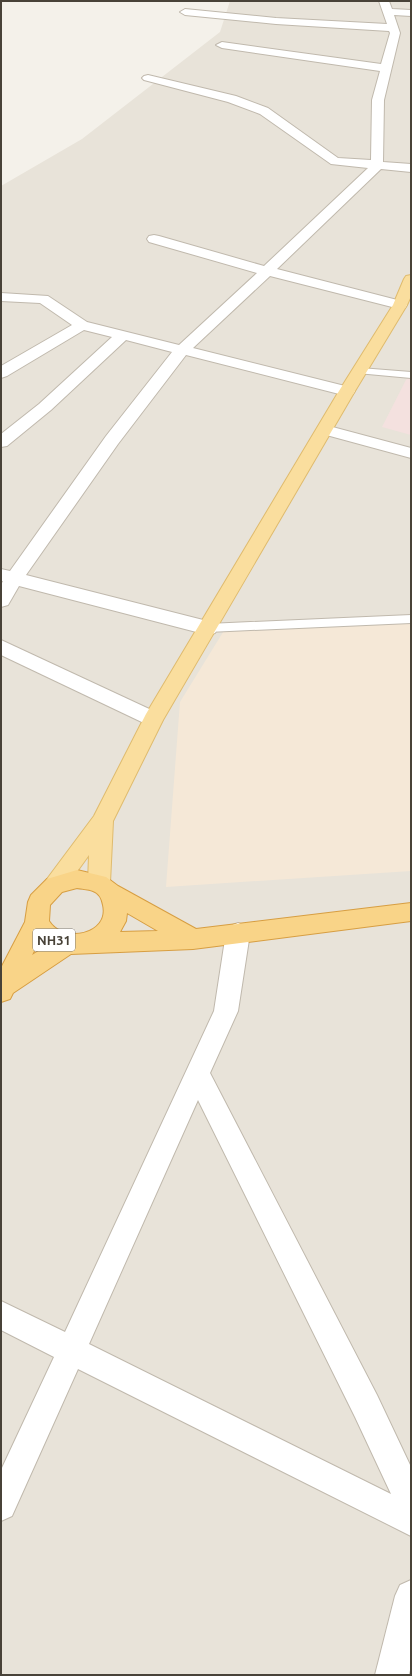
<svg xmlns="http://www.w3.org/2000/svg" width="412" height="1676" font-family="Ubuntu,sans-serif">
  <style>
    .residential { fill: #e8e3d9 }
    .commercial { fill: #f5e8d7 }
    .medical { fill: #f4e1df }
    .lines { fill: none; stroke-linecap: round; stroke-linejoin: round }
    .service-casing { stroke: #c0b9ad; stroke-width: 2 }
    .minor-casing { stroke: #c0b9ad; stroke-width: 2 }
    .primary-casing { stroke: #dfbb6e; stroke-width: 2 }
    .trunk-casing { stroke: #d79e42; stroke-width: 2 }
    .service { fill: #fff; fill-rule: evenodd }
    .minor { fill: #fff; fill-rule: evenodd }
    .primary { fill: #fade9e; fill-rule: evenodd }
    .trunk { fill: #f9d488; fill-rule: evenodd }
    .labels { text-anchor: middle; stroke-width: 4; stroke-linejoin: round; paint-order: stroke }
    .shield { fill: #fff; stroke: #7f7b74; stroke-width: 1 }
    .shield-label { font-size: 13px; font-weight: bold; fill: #484238 }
  </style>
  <rect width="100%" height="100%" fill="#f4f1ea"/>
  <!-- residential -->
  <path class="residential" d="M 230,1 L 411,1 L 411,1675 L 1,1675 L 1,186 L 82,139 L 220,32 Z"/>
  <!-- commercial -->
  <path class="commercial" d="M 411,617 L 411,871 L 166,887 L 180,702 L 225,629 Z"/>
  <!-- medical -->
  <path class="medical" d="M 411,370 L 411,435 L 382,427 Z"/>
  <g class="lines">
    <defs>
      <g id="service">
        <path d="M 360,368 L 411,372 L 411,378 L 357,373 L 356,371 L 357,369 Z"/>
        <path d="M 411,615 L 411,623 L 208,632 L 204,631 L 203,628 L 204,625 L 208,624 Z"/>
      </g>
      <g id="minor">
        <path d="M 379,1 L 389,1 L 392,9 L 411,10 L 411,16 L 394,15 L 400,33 L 384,100 L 383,162 L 411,164 L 411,172 L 381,169 L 277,269 L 405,302 L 407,305 L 405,308 L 400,309 L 270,276 L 193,348 L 353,388 L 355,391 L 353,394 L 347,396 L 186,355 L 118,444 L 26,575 L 215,623 L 218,628 L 215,633 L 208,635 L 19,586 L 8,605 L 1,607 L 1,585 L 3,581 L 1,581 L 1,569 L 10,571 L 106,436 L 172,352 L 126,340 L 51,410 L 7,446 L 1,447 L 1,434 L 39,404 L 112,337 L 84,330 L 7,376 L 1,378 L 1,366 L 72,325 L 40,303 L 1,301 L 1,293 L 48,296 L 87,322 L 179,345 L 257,273 L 149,242 L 147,239 L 149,236 L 154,235 L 159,236 L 264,266 L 368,168 L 331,164 L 260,114 L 228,102 L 144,80 L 142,78 L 144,76 L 148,75 L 236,96 L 268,108 L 338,158 L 371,160 L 372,100 L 380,71 L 222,48 L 216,45 L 222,42 L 381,64 L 390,33 L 389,31 L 276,24 L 185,15 L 180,12 L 185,9 L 276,18 L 387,24 Z"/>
        <path d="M 325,425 L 411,448 L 411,458 L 319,433 L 317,430 L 319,427 Z"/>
        <path d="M 1,640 L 160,714 L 163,719 L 160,724 L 153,726 L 146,724 L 1,655 Z"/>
        <path d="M 238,923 L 246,926 L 250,933 L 238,1011 L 210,1073 L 377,1395 L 411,1467 L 411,1536 L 78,1369 L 12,1516 L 1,1521 L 1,1470 L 54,1357 L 1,1330 L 1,1301 L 65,1332 L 214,1011 L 226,933 L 230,926 ZM 198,1100 L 355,1417 L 391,1494 L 89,1344 Z"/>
        <path d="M 411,1580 L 411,1665 L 409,1675 L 375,1675 L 395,1596 L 400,1585 Z"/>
      </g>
      <path id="primary" d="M 411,275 L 411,296 L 407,305 L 355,391 L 163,720 L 113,821 L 110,883 L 107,889 L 99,892 L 91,889 L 88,883 L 89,855 L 63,891 L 55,894 L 47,891 L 44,885 L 47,879 L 94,816 L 146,714 L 339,391 L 393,305 L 404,279 L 406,276 Z"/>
      <path id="trunk" d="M 77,870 L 106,877 L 118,886 L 196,929 L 411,903 L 411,921 L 193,949 L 71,954 L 13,993 L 10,999 L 1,1002 L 1,968 L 25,922 L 28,902 L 31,895 L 47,879 ZM 77,888 C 82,889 88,889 93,891 C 99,893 102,899 103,905 C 110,935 63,944 49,921 L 50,905 L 62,892 ZM 127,913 L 158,931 L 120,932 L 126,921 ZM 38,943 L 45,947 L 32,955 Z"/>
    </defs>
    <!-- service casing -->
    <use href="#service" class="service-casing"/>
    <!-- minor casing -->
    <use href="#minor" class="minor-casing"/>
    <!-- primary casing -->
    <use href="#primary" class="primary-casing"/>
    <!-- trunk casing -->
    <use href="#trunk" class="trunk-casing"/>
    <!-- service -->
    <use href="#service" class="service"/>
    <!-- minor -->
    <use href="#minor" class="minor"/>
    <!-- primary -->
    <use href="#primary" class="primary"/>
    <!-- trunk -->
    <use href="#trunk" class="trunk"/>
  </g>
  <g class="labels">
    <!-- shield labels -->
    <rect class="shield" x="33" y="929" width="42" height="22" rx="3"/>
    <g class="shield-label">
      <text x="54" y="945">NH31</text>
    </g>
  </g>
  <!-- border -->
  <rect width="412" height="1676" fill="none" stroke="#484238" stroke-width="4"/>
</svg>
